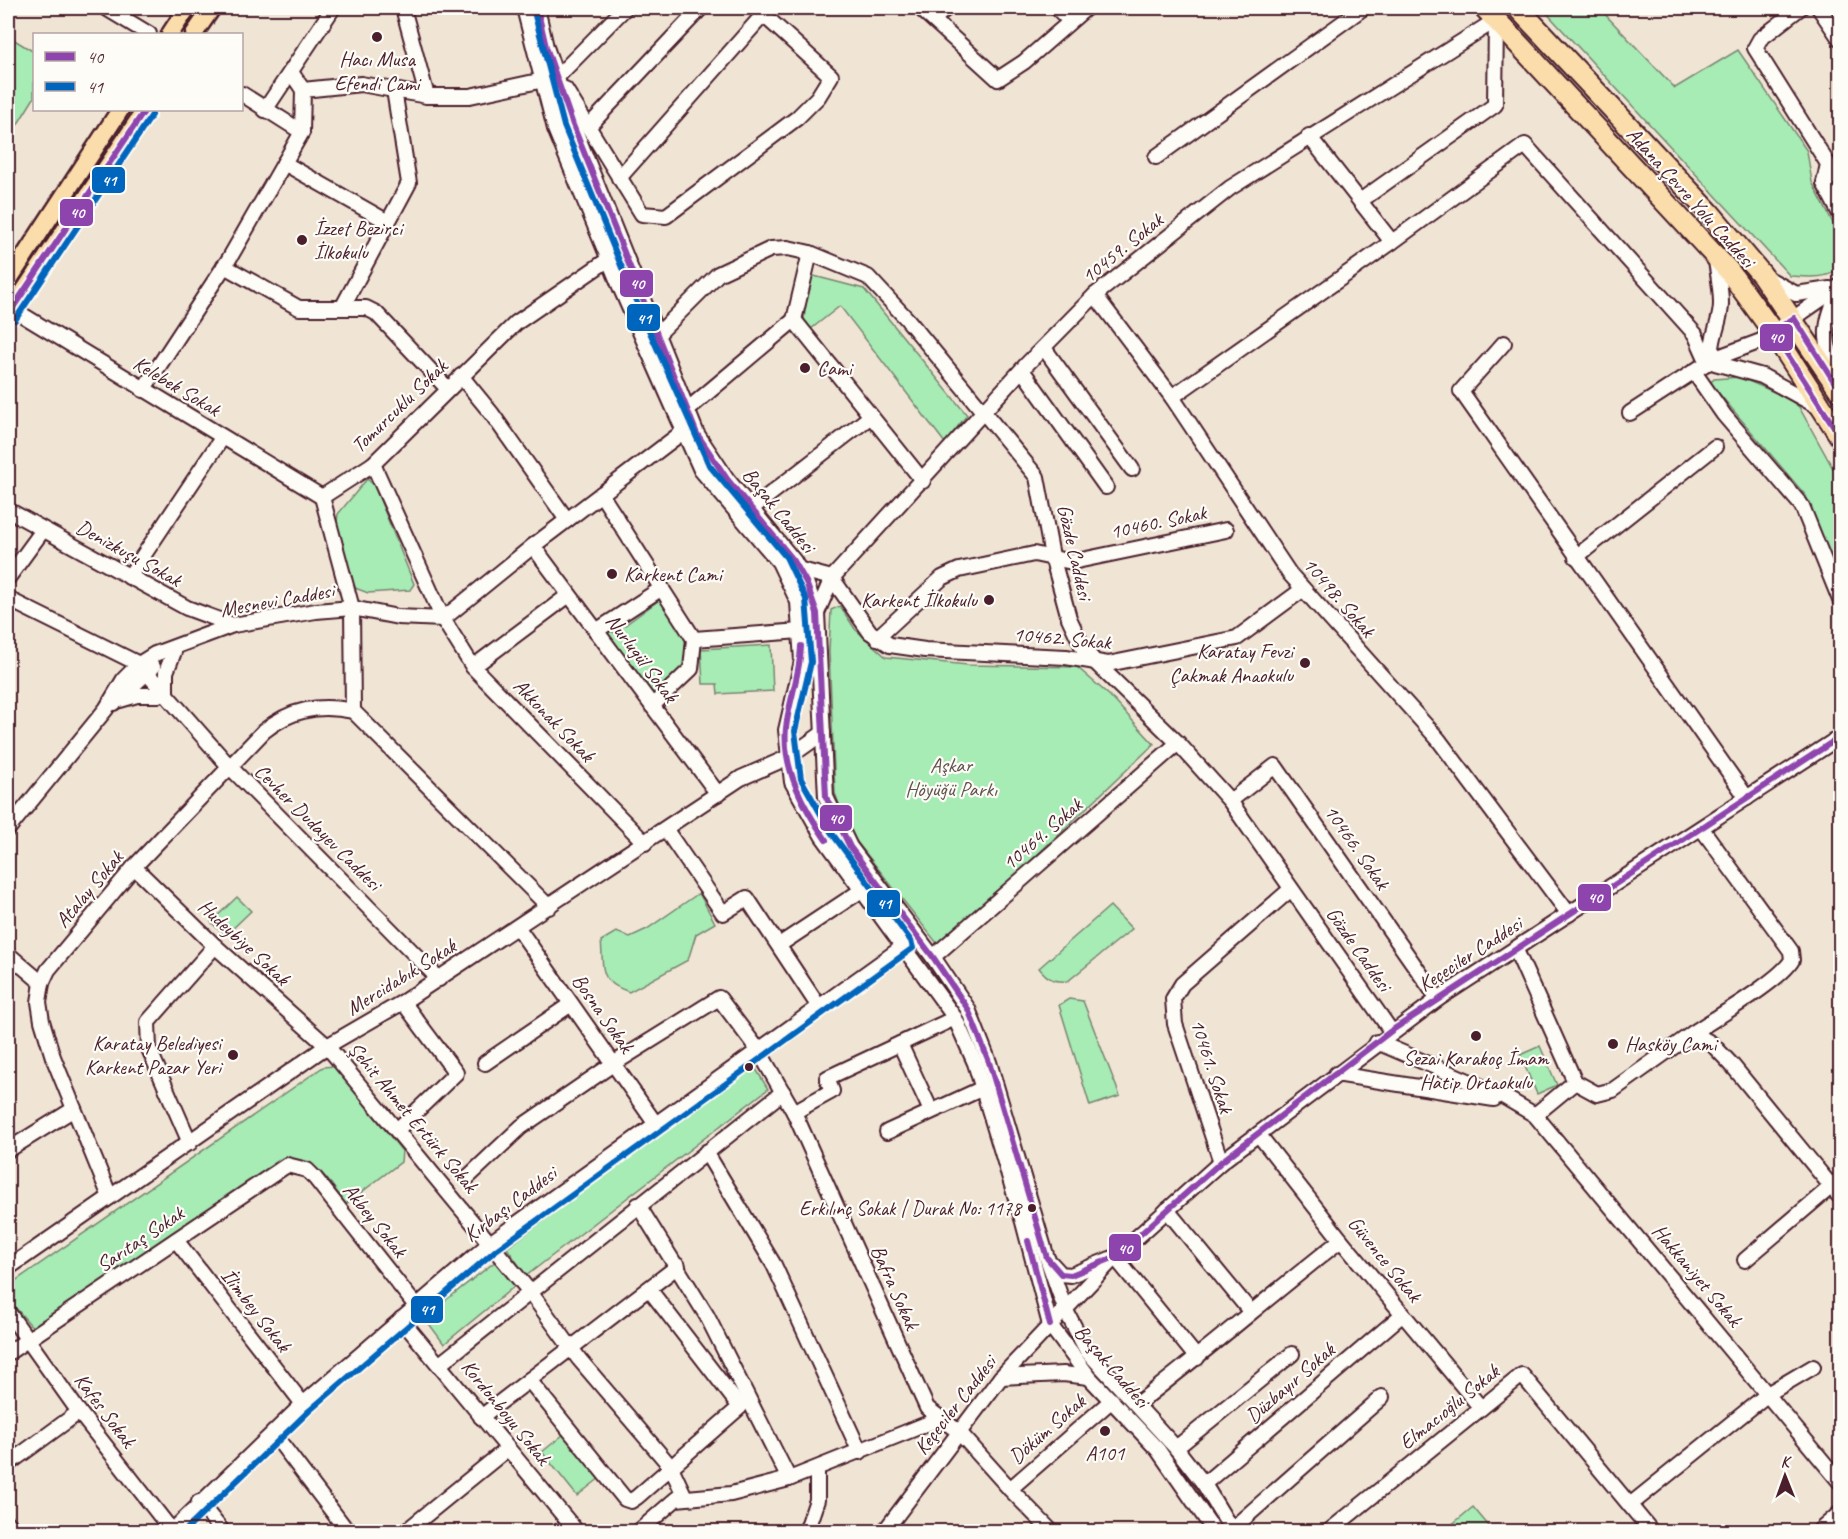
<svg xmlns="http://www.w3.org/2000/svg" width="1848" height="1539" font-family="Caveat,sans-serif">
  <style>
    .green { fill: #a7ebb5; stroke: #788570; stroke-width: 1.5 }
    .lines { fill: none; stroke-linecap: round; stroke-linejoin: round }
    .minor-casing { stroke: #4a1f2b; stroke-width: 18 }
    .major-casing { stroke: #4a1f2b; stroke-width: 21 }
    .highway-casing { stroke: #4a1f2b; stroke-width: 24 }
    .minor { stroke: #fdfcf7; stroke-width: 14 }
    .major { stroke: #fbddab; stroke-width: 16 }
    .highway { stroke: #fbddab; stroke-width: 20 }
    .bus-1-casing { stroke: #fdfcf7; stroke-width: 10 }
    .bus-2-casing { stroke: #fdfcf7; stroke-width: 10 }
    .bus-1 { stroke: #8e44ad; stroke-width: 6 }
    .bus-2 { stroke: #0065bd; stroke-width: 6 }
    .poi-dot { fill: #4a1f2b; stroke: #fdfcf7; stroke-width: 2 }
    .labels { text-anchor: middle; stroke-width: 4.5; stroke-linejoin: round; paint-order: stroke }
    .bus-label { font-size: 20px; fill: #4a1f2b; stroke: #fdfcf7; text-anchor: end }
    .poi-label { font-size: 21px; fill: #4a1f2b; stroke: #fdfcf7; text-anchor: start }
    .street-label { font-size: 21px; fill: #4a1f2b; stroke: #fdfcf7 }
    .park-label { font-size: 21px; fill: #61524e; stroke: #fdfcf7 }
    .line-badge { stroke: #fdfcf7; stroke-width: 2 }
    .badge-label { font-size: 16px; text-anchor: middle; font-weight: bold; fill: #fff }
  </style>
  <rect width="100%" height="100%" fill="#f0e5d5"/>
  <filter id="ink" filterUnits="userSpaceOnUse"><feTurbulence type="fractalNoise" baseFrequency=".0167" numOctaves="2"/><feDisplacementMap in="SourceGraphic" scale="12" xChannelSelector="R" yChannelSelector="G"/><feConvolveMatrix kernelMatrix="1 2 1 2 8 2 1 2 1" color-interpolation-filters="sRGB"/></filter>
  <g filter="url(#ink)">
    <!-- green -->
    <g class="green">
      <path d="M 1542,8 L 1599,8 L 1675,88 L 1738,50 L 1807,151 L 1812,182 L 1840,237 L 1840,267 C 1829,280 1806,277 1790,276 Z"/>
      <path d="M 8,36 L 34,52 L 34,98 L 8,140 Z"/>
      <path d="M 814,276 L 864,289 L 967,415 L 945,443 L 840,306 L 811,329 L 804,319 L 809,279 Z"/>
      <path d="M 1739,377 L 1786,397 L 1799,407 L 1840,481 L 1840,580 L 1806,496 L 1710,383 L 1714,379 Z"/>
      <path d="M 367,479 L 374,485 L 414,584 L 410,590 L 368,593 L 355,588 L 336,529 L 338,514 Z"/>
      <path d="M 662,598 L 690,639 L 689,667 L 652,699 L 602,633 L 608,627 L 614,633 Z"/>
      <path d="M 840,606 L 855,629 L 886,657 L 968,665 L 1077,667 L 1110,696 L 1154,744 L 940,947 L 849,832 L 835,793 L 829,651 L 831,610 Z"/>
      <path d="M 771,645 L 773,691 L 718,694 L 717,684 L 703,684 L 701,649 Z"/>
      <path d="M 699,893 L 715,923 L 696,934 L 688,960 L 629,992 C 598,981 604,971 601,941 L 616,932 L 630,937 L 647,929 Z"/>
      <path d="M 237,897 L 251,911 L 225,936 L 211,922 Z"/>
      <path d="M 1110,906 L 1132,929 L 1068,981 C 1053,982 1048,979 1039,968 Z"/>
      <path d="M 1069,999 L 1083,1001 L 1120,1096 L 1090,1106 L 1059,1005 Z"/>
      <path d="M 1540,1046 L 1557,1085 L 1537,1094 L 1520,1055 Z"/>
      <path d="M 753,1064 L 768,1089 L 526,1276 L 507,1248 Z"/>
      <path d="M 334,1066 L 402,1151 L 401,1162 L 346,1204 C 328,1181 319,1159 286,1159 L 34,1329 L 8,1299 L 8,1286 L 323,1067 Z"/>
      <path d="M 496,1261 L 516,1285 L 444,1344 L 424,1317 Z"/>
      <path d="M 564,1434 L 600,1478 L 577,1496 L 542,1452 Z"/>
      <path d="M 1473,1507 L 1493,1531 L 1444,1531 Z"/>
    </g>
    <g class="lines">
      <defs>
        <g id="minor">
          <path d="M 106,8 L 149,34"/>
          <path d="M 403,8 L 427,96"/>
          <path d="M 524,8 L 555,129 L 621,289 L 701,470 L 779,562 L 798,602 L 802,661 L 786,730 L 792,782 L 823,837 L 955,1018 L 975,1063 L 1023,1222 L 1050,1325 L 1089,1377 L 1158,1450 L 1215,1532"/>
          <path d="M 537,8 L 546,47 L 573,125 L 697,434 L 727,479 L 794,561 L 806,582 L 817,613 L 826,797 L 850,847 L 933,957 L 968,1009 L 989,1062 L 1047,1258 L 1065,1309 L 1087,1351 L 1176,1448 L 1204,1484 L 1233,1532"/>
          <path d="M 920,8 L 998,79 L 1024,62 L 1086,8"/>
          <path d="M 1057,8 L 1070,21"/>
          <path d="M 1800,8 L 1760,39 L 1755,48 L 1828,164 L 1824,183 L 1840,214"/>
          <path d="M 1819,8 L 1840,39"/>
          <path d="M 933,19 L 947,8"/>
          <path d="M 291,72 L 303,90 L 302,132"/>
          <path d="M 565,89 L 642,214 L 666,216 L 797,118 L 818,97 L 831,76 L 756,8"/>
          <path d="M 303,90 L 361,84 L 427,96 L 470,96 L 557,77 L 625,8"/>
          <path d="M 265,110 L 333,8"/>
          <path d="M 589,126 L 701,8"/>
          <path d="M 1309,136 L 1392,242"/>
          <path d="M 1156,157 L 1363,8"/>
          <path d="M 284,163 L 388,222"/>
          <path d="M 619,178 L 763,15"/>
          <path d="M 1824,183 L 1840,171"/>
          <path d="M 1360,201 L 1495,105 L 1496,20"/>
          <path d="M 1715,256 C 1718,272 1721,288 1721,304 C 1721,325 1706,344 1715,363 L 1762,376 L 1819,407"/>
          <path d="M 224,266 L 299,308 L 366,308 L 376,313 L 448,389"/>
          <path d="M 1767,278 L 1796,294 L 1830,289"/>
          <path d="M 1840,288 C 1824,326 1821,338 1840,377"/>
          <path d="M 1095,295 L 1172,397 L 1289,573 L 1438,739 L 1569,914"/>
          <path d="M 11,308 L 322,497"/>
          <path d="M 342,308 L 409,183 L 394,90"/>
          <path d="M 658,334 L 718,274 L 771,249 L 788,248 L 810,253 L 868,277 L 907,319 L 1037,477 L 1052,556 L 1069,618 L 1083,648 L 1096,663 L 1178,743 L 1230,801 L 1391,1031"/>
          <path d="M 1504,343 L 1461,391 L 1747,798"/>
          <path d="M 1044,348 L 1132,469"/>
          <path d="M 1022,370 L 1106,487"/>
          <path d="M 1694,372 L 1724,415 L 1802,506 L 1840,600"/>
          <path d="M 461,376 L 492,414 L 567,520"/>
          <path d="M 143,390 L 229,259 L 302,132 L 242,94"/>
          <path d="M 1172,397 L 1392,242 L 1525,145 L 1695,334 L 1708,363"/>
          <path d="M 687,410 L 794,320 L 810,253"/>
          <path d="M 1630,413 L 1713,359 L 1761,341 L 1840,286"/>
          <path d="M 871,416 L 923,481"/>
          <path d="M 373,464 L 443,619 L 473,667 L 645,843"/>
          <path d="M 601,494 L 694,639 L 800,631"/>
          <path d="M 751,509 L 871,416 L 794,320"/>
          <path d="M 8,510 L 187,608 L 233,625"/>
          <path d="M 533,546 L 718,794"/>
          <path d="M 1576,557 L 1715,447"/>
          <path d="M 801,570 L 832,578"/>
          <path d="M 129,577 L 222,438"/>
          <path d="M 8,578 L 43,530"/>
          <path d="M 832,578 L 870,632 L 890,645 L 925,650 L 1066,657 L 1108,664 L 1237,638 L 1302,590"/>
          <path d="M 8,599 L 139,664 L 229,766 L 439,979"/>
          <path d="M 817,613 L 832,578 L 1026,365 L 1095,295 L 1230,188 L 1496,20"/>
          <path d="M 596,631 L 662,588"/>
          <path d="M 877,638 L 942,578 L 959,570 L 1034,554 L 1072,562 L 1226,530"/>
          <path d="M 473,667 L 569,595"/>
          <path d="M 166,695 L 166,672 L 174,652"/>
          <path d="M 120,700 L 137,695 L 159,695"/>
          <path d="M 114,703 L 153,667"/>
          <path d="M 652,706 L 691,669 L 694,639"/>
          <path d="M 1230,801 L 1275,766 L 1438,999"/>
          <path d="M 8,829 L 106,709 L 124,679 L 139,664 L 155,654 L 233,625 L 316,611 L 352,608 L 398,617 L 443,619 L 533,546 L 684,431"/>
          <path d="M 666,830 L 723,913 L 747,898 L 819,1007"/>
          <path d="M 134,867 L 215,946 L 327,1046 L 530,1292 L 579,1359 L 671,1467 L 685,1497"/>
          <path d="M 549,907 L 353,711 L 352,608 L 322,497 L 373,464 L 516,323 L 609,259"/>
          <path d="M 518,928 L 655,1123"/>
          <path d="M 779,945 L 862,890"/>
          <path d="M 1516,950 L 1575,1082 L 1535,1115"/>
          <path d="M 8,954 L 42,983"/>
          <path d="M 933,957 L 1178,743"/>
          <path d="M 1693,1033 C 1715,1018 1780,981 1792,960 L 1791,951 L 1702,829"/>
          <path d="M 1377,1042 L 1501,1095 L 1535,1115 L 1840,1482"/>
          <path d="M 900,1044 L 931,1111"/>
          <path d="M 485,1063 L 571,1004"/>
          <path d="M 1336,1074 L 1494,1099"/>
          <path d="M 1575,1082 L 1597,1094 L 1613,1090 L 1693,1033 L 1711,1043 L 1732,1065 L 1840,1197"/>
          <path d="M 794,1112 L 832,1091 L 827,1078 L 955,1018"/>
          <path d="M 397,1130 L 456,1073 L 403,1002"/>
          <path d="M 887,1132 L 983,1088"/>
          <path d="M 1259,1135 L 1341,1240 L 1481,1408"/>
          <path d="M 190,1143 L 149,1049 L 148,1022 L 215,946"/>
          <path d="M 8,1150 L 74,1109"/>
          <path d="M 706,1152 L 774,1265 L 860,1452"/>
          <path d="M 1221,1162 L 1175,1024 L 1173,999 L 1182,984 L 1291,889"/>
          <path d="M 467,1178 L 521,1127 L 613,1064 L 719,998 L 759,1051 L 794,1112 L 927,1408 L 959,1432 L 1010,1489 L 1052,1532"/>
          <path d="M 110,1197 L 53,1057 L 42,1021 L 39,1002 L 42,983 L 48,970 L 134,867 L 264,731 C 291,709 319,704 353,711"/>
          <path d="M 638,1205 L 707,1316 L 789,1479"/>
          <path d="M 1167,1210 L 1250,1311"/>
          <path d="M 176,1240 L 303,1404"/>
          <path d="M 1115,1257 L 1197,1358"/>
          <path d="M 1745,1260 L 1840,1179"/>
          <path d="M 1050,1262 L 1061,1274 L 1071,1275 L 1110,1259"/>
          <path d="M 8,1268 L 327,1046 L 403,1002 L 741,778 L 789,757 L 823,733"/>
          <path d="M 8,1312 L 79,1412 L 172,1531"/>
          <path d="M 401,1319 L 577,1532"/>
          <path d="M 8,1353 L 287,1165 L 307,1170 L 315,1178 L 416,1306"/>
          <path d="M 440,1364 L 783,1092"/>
          <path d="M 1001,1377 L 1063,1374 L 1089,1377"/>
          <path d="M 529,1380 L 625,1499 L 631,1501 L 637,1497 L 740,1407 L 649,1289"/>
          <path d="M 1137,1404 C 1206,1351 1272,1294 1341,1240"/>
          <path d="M 481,1417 L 678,1266"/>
          <path d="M 273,1433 L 348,1532"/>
          <path d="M 1176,1448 L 1292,1354"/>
          <path d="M 8,1464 L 79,1412"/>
          <path d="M 1204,1484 L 1403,1314"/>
          <path d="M 1010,1489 L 1112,1400"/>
          <path d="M 199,1502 L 223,1532"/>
          <path d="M 1630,1505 L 1769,1393 L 1813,1367"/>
          <path d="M 8,1523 L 14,1532"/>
          <path d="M 1232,1529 L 1382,1397"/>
          <path d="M 171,1532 L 303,1404 L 490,1243 L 904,946"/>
          <path d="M 405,1532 L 507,1449"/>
          <path d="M 638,1532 L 676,1499 L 731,1494 L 789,1479 L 939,1419"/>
          <path d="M 806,1532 L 817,1500 L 817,1469"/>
          <path d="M 884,1532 L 1001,1377 L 1115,1257 L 1221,1162 L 1438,999 L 1840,737"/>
          <path d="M 1328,1532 L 1522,1375 L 1652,1532"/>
          <path d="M 1818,1532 L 1840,1513"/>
        </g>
        <g id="major">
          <path d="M 170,34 L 187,8"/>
          <path d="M 194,34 L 212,8"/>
          <path d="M 8,281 L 120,110"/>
          <path d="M 8,315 L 145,110"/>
        </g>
        <g id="highway">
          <path d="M 1485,8 L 1729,271 L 1773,332 L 1840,436"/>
          <path d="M 1518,8 L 1709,212 L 1762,275 L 1840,391"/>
        </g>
      </defs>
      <!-- minor casing -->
      <use href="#minor" class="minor-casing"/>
      <!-- major casing -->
      <use href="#major" class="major-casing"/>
      <!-- highway casing -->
      <use href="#highway" class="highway-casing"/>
      <!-- minor -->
      <use href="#minor" class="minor"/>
      <!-- major -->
      <use href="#major" class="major"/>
      <!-- highway -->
      <use href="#highway" class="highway"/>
      <defs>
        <g id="bus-1">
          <path d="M 537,8 L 546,47 L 573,125 L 697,434 L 727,479 L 794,561 L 806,582 L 817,613 L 826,797 L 850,847 L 933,957 L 968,1009 L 989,1062 L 1047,1258 L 1061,1274 L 1071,1275 L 1115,1257 L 1221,1162 L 1391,1031 L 1840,737"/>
          <path d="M 8,315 L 145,110"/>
          <path d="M 1840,391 L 1794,318 L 1773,332 L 1840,436"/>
          <path d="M 801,646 C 800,675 789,700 786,728 C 782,769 804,808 826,840"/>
          <path d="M 1028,1241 L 1050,1325"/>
        </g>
        <g id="bus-2">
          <path d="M 15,320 L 152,115"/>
          <path d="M 184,1532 L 309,1411 L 496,1250 L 913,948 L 911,941 L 831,832 L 801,779 L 795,731 L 811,662 L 806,599 L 786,557 L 709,465 L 629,285 L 564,126 L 533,8"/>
        </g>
      </defs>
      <!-- bus-1 casing -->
      <use href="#bus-1" class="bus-1-casing"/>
      <!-- bus-2 casing -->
      <use href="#bus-2" class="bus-2-casing"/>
      <!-- bus-1 -->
      <use href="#bus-1" class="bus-1"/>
      <!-- bus-2 -->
      <use href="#bus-2" class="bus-2"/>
    </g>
  </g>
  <!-- markers -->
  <g class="poi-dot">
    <circle cx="377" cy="37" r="6"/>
    <circle cx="302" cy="240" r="6"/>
    <circle cx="805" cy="368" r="6"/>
    <circle cx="612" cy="574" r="6"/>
    <circle cx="989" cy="600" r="6"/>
    <circle cx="1305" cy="663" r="6"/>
    <circle cx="1476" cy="1036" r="6"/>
    <circle cx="1613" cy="1044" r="6"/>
    <circle cx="233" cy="1055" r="6"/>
    <circle cx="749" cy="1067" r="5"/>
    <circle cx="1032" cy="1208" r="5"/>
    <circle cx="1105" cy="1431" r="6"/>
  </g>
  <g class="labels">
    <!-- bus labels -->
    <g class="bus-label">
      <text x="1021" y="1215">Erkılınç Sokak | Durak No: 1178</text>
    </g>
    <!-- poi labels -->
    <g class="poi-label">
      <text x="377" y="66" text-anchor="middle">Hacı Musa<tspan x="377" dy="24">Efendi Cami</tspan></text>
      <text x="314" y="235">İzzet Bezirci<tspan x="314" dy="24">İlkokulu</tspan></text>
      <text x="817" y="375">Cami</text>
      <text x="624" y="581">Karkent Cami</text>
      <text x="977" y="607" text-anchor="end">Karkent İlkokulu</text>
      <text x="1293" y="658" text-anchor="end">Karatay Fevzi<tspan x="1293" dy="24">Çakmak Anaokulu</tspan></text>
      <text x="221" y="1050" text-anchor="end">Karatay Belediyesi<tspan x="221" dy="24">Karkent Pazar Yeri</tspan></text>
      <text x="1625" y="1051">Hasköy Cami</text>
      <text x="1476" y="1065" text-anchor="middle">Sezai Karakoç İmam<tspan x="1476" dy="24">Hatip Ortaokulu</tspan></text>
      <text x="1105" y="1460" text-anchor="middle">A101</text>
    </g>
    <!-- street labels -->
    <g class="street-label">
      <text transform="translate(1691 197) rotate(48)" y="7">Adana Çevre Yolu Caddesi</text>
      <text transform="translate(1122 248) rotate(-39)" y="7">10459. Sokak</text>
      <text transform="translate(177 386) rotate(31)" y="7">Kelebek Sokak</text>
      <text transform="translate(399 406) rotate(-44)" y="7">Tomurcuklu Sokak</text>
      <text transform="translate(779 510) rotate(51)" y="7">Başak Caddesi</text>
      <text transform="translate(1158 522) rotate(-12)" y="7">10460. Sokak</text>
      <text transform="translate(1075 552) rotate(77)" y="7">Gözde Caddesi</text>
      <text transform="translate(129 553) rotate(29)" y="7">Denizkuşu Sokak</text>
      <text transform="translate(1339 597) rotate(49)" y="7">10498. Sokak</text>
      <text transform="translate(277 600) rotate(-10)" y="7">Mesnevi Caddesi</text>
      <text transform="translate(1062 638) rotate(5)" y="7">10462. Sokak</text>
      <text transform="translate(642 658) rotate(53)" y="7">Nurlugül Sokak</text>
      <text transform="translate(554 720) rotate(46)" y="7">Akkonak Sokak</text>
      <text transform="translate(318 827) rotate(45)" y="7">Cevher Dudayev Caddesi</text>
      <text transform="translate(1042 834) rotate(-41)" y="7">10464. Sokak</text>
      <text transform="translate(1357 847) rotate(55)" y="7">10466. Sokak</text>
      <text transform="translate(89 889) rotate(-50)" y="7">Atalay Sokak</text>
      <text transform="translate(244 942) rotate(43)" y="7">Hudeybiye Sokak</text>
      <text transform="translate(1359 949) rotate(55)" y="7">Gözde Caddesi</text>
      <text transform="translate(1470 954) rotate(-33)" y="7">Keçeciler Caddesi</text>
      <text transform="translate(401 977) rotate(-32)" y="7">Mercidabık Sokak</text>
      <text transform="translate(603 1013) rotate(55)" y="7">Bosna Sokak</text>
      <text transform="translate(1212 1066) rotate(72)" y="7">10461. Sokak</text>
      <text transform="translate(413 1117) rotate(50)" y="7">Şehit Ahmet Ertürk Sokak</text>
      <text transform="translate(510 1204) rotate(-37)" y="7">Kırbaşı Caddesi</text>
      <text transform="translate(375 1220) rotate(51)" y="7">Akbey Sokak</text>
      <text transform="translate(140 1239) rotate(-34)" y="7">Sarıtaş Sokak</text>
      <text transform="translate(1385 1259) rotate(51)" y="7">Güvence Sokak</text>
      <text transform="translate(1697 1275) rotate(50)" y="7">Hakkaniyet Sokak</text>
      <text transform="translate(895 1287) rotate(66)" y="7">Bafra Sokak</text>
      <text transform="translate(256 1310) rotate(52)" y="7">İlimbey Sokak</text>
      <text transform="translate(1112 1366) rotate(49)" y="7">Başak Caddesi</text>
      <text transform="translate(1290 1383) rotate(-41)" y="7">Düzbayır Sokak</text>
      <text transform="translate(955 1405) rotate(-52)" y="7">Keçeciler Caddesi</text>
      <text transform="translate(1449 1407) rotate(-39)" y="7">Elmacıoğlu Sokak</text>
      <text transform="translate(105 1410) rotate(53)" y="7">Kafes Sokak</text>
      <text transform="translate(506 1412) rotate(51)" y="7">Kordonboyu Sokak</text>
      <text transform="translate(1047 1429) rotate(-41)" y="7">Döküm Sokak</text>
    </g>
    <!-- park labels -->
    <g class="park-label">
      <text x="951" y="772">Aşkar<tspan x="951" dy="24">Höyüğü Parkı</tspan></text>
    </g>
  </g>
  <g class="line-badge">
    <rect x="91" y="166" width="35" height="28" rx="6" fill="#0065bd"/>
    <rect x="59" y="198" width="35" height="29" rx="6" fill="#8e44ad"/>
    <rect x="619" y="269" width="35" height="29" rx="6" fill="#8e44ad"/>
    <rect x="626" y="303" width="35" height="29" rx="6" fill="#0065bd"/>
    <rect x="1759" y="323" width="35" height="29" rx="6" fill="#8e44ad"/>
    <rect x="819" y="804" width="34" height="28" rx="6" fill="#8e44ad"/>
    <rect x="1577" y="883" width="35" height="29" rx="6" fill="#8e44ad"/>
    <rect x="866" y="889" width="35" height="29" rx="6" fill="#0065bd"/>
    <rect x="1108" y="1233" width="34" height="29" rx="6" fill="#8e44ad"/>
    <rect x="410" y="1295" width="34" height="29" rx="6" fill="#0065bd"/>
  </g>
  <g class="badge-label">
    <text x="109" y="186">41</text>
    <text x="77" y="218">40</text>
    <text x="637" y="289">40</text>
    <text x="644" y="324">41</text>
    <text x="1776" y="343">40</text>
    <text x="836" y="824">40</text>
    <text x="1595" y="903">40</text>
    <text x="884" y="909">41</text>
    <text x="1125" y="1254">40</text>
    <text x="427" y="1315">41</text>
  </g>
  <!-- margin -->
  <rect width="1848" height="1539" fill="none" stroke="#fdfcf7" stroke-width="30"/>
  <rect x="15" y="15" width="1818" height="1509" fill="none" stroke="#4a1f2b" stroke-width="2" filter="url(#ink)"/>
  <!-- legend -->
  <rect x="33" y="33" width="210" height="78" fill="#fdfcf7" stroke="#b5a4a5" stroke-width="1.5"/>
  <rect x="45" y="52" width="30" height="9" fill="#8e44ad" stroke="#b5a4a5" stroke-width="1.5"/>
  <text x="87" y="63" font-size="18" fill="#4a1f2b">40</text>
  <rect x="45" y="82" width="30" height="9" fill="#0065bd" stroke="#b5a4a5" stroke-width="1.5"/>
  <text x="87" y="93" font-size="18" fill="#4a1f2b">41</text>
  <!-- north arrow -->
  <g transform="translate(1785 1476) rotate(359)" stroke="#fdfcf7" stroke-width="4.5" paint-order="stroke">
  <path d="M0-4.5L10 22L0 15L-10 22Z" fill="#4a1f2b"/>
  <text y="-9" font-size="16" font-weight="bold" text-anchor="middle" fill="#4a1f2b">K</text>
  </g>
</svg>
